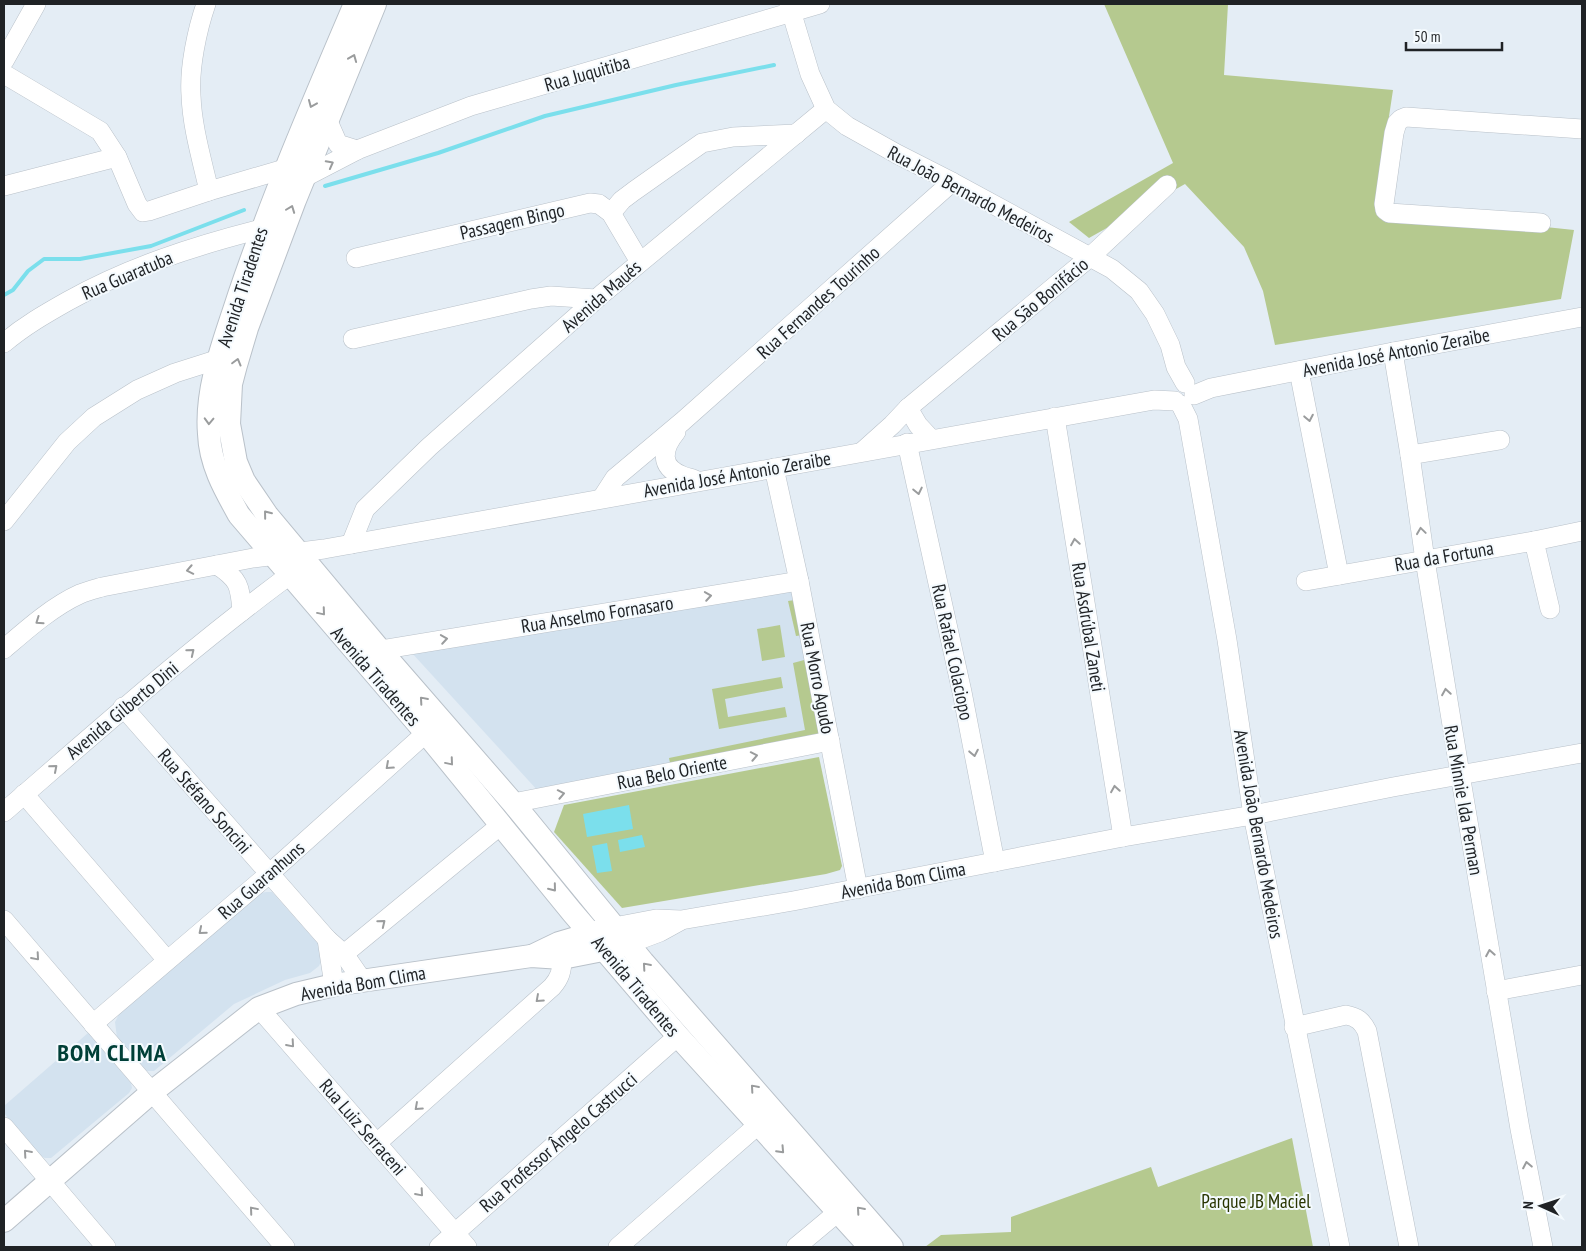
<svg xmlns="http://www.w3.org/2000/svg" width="1586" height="1251" font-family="'PT Sans Narrow',sans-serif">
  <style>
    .built { fill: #d3e2ef }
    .green { fill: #b5c98f }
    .water { fill: #7bdfec }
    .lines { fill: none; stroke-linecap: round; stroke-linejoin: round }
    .stream { stroke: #7bdfec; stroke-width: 4 }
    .minor-casing { stroke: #b9c1c9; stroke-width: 20 }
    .major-casing { stroke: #b9c1c9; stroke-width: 24 }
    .minor { stroke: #fff; stroke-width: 19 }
    .major { stroke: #fff; stroke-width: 22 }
    .oneway { stroke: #9a9c9d }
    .labels { text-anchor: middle; stroke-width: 4; stroke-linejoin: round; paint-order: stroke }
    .street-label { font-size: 19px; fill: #1f2225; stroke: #f4fafe }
    .park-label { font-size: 19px; fill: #283500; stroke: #f4fafe }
    .district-label { font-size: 24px; font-weight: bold; letter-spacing: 1px; fill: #003f37; stroke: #f4fafe }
  </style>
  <rect width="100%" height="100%" fill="#e4edf5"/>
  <!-- built -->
  <g class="built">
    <path d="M 796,589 L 823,735 L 539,792 L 411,652 Z"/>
    <path d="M 267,892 L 272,892 L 320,946 L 322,959 L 319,966 L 310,973 L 285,980 L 234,1004 L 154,1071 L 147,1071 L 117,1038 L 115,1022 L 120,1012 L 259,893 Z"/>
    <path d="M 88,1033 L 131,1083 L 132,1088 L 129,1093 L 51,1158 L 45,1158 L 39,1155 L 4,1113 L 4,1106 Z"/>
  </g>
  <!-- green -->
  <g class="green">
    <path d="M 1104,4 L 1228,4 L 1224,75 L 1393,90 L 1375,209 L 1574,230 L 1561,299 L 1275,345 L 1263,291 L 1244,247 L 1185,184 L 1089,238 L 1069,222 L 1173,163 Z"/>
    <path d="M 795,600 L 803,635 L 796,636 L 788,601 Z"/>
    <path d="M 780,625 L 785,657 L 762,661 L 757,629 Z"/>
    <path d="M 808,659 L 821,737 L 671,768 L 669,758 L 805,730 L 793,663 Z"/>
    <path d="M 781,677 L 783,688 L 725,699 L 728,717 L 785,707 L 787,717 L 719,729 L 712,689 Z"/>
    <path d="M 819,757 L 842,866 L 840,870 L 826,874 L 622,908 L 554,832 L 564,805 Z"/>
    <path d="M 1292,1138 L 1313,1247 L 925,1247 L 941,1235 L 1011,1232 L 1011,1217 L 1151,1167 L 1158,1187 Z"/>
  </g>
  <!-- water -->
  <g class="water">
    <path d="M 629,805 L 633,829 L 587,837 L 583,814 Z"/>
    <path d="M 642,835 L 645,847 L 620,852 L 618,840 Z"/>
    <path d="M 607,843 L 612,871 L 597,873 L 592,846 Z"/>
  </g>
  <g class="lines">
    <!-- stream -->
    <g class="stream">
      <path d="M 325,186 L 438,153 L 545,116 L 676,85 L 774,65"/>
      <path d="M 4,295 L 13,290 L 28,271 L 44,259 L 80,259 L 151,246 L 244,210"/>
    </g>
    <defs>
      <g id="minor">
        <path d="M 206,4 C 197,30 189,68 191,95 C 192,127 202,160 209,191"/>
        <path d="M 789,4 L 810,74 L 826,109 L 847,126 L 897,154 L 952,182 L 1112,269 L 1139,291 L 1155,314 L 1170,345 L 1176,367 L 1185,383"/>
        <path d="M 4,61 L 36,4"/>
        <path d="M 4,74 L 100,131 L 117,157 L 137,204 L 143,212 L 149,211 L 209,191 L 284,169"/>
        <path d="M 327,119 L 338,144 L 357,150"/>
        <path d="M 303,178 L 357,150 L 471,106 L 820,4"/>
        <path d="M 4,186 L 117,157"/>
        <path d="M 611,213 L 622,200 L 634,191 L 702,143 L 733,137 L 796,134"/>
        <path d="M 1541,223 L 1389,213 L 1385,210 L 1384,204 L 1394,133 L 1397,123 L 1401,119 L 1406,117 L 1582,129"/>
        <path d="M 356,258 L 590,203 L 599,204 L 611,213 L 640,262"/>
        <path d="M 353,339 L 531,299 L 551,296 L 596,299"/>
        <path d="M 4,343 C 24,326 45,314 68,301 C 129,267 194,246 261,229"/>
        <path d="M 1393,352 L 1410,455 L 1425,560 L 1460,774 L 1520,1129 L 1543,1247"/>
        <path d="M 1299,371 L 1339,575"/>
        <path d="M 1194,395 L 1211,388 L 1393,352 L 1582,317"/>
        <path d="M 1181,405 L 1188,419 L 1227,640 L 1253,815 L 1340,1247"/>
        <path d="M 908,408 L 918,425 L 931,439"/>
        <path d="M 1055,417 L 1123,837"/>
        <path d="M 676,432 C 662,449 659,467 683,476 C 688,478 693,478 697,481"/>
        <path d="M 907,443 L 962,692 L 995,862"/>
        <path d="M 863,451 L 892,425 L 908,408 L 1090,257 L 1167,185"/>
        <path d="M 1410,455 L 1500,440"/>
        <path d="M 774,468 L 799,581 L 858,889"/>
        <path d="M 602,498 L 615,478 L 621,473 L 683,421 L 952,182"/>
        <path d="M 4,521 L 67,442 L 94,417 L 137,390 L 175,373 L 219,359"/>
        <path d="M 1534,541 L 1550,609"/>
        <path d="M 351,544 L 365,509 L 429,447 L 602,294 L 826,109"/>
        <path d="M 217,565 C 239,579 240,586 242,611"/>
        <path d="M 1306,581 L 1534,541 L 1582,531"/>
        <path d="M 4,649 C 26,630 53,606 80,594 C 87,591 95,589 102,587 L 253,558 L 324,549 L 1154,400 L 1175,401"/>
        <path d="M 380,650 L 799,581"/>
        <path d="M 123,707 L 327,939 L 344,954 L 362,980"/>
        <path d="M 24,794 L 167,960"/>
        <path d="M 513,803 L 830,741"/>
        <path d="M 4,812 C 101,728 197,642 302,566"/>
        <path d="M 4,920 L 285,1247"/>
        <path d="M 614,927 L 656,919 L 681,920 L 793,901 L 1123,837 L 1253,815 L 1393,787 L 1582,753"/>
        <path d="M 327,939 L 334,985"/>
        <path d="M 628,944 L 660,932 L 680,921"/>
        <path d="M 344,954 L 502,824"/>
        <path d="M 1496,991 L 1582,975"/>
        <path d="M 259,1008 L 467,1247"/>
        <path d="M 93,1024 L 269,874 L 426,733"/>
        <path d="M 1294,1027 L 1346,1015 C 1357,1017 1362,1021 1367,1031 L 1409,1247"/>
        <path d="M 4,1127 L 106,1247"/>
        <path d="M 377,1143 L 552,987 C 560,978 562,971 562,958"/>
        <path d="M 439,1247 L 678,1036"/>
        <path d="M 618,1247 L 758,1125"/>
        <path d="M 796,1247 L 838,1212"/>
      </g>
      <g id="major">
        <path d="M 355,4 C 314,100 273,195 239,295 C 225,339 205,387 209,434 C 210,464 225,490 239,515 L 426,733 L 572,912 L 678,1036 L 870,1247"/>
        <path d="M 375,4 L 295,200 L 247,328 L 236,365 L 231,384 L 229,424 L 236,462 L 244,481 L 267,515 L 380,650 L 513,803 L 643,962 L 892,1247"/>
        <path d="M 532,956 L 559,943 L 603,930"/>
        <path d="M 4,1221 L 152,1092 L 259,1008 L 296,994 L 334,985 L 531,956 L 562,958 L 618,947"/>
      </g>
    </defs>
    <!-- minor casing -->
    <use href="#minor" class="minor-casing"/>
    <!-- major casing -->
    <use href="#major" class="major-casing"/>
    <!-- minor -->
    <use href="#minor" class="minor"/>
    <!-- major -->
    <use href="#major" class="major"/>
  </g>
  <!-- one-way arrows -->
  <defs><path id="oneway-chevron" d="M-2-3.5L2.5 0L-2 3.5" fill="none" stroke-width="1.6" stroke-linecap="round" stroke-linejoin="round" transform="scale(1.25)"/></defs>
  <g class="oneway">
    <use href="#oneway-chevron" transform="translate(353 58) rotate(-68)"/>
    <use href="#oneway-chevron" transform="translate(312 104) rotate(113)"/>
    <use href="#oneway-chevron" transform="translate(330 164) rotate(-28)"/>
    <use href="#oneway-chevron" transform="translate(291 209) rotate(-69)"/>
    <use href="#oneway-chevron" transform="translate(237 362) rotate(-75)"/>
    <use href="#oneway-chevron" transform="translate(1309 418) rotate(79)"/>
    <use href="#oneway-chevron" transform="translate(209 421) rotate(92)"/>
    <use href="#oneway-chevron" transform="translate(918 491) rotate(78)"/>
    <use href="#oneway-chevron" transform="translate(267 514) rotate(-129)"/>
    <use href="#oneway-chevron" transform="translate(1421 531) rotate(-98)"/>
    <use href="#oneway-chevron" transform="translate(1075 542) rotate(-99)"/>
    <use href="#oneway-chevron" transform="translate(190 570) rotate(169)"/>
    <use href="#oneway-chevron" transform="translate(708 596) rotate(-9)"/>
    <use href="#oneway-chevron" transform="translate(322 612) rotate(50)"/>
    <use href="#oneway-chevron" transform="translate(39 621) rotate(145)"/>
    <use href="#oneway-chevron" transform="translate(444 639) rotate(-9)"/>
    <use href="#oneway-chevron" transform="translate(191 652) rotate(-39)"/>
    <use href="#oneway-chevron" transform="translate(1446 692) rotate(-99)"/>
    <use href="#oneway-chevron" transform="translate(423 700) rotate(-131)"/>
    <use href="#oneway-chevron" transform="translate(974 753) rotate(79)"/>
    <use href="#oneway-chevron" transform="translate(754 756) rotate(-11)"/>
    <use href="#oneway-chevron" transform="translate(450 762) rotate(50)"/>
    <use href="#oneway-chevron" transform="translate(389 766) rotate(138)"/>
    <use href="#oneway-chevron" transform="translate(54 768) rotate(-41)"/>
    <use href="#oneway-chevron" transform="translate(1115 789) rotate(-99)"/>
    <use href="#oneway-chevron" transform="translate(561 794) rotate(-11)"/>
    <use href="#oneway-chevron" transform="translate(553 888) rotate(51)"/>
    <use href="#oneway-chevron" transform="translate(382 923) rotate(-39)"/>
    <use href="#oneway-chevron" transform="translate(202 931) rotate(140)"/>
    <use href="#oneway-chevron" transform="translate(1490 953) rotate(-100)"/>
    <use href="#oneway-chevron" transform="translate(36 957) rotate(49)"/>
    <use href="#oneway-chevron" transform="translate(646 966) rotate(-131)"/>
    <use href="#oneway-chevron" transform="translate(539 999) rotate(138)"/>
    <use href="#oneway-chevron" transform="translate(291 1044) rotate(49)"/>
    <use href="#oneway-chevron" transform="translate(754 1088) rotate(-131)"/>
    <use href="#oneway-chevron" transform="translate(418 1107) rotate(138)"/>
    <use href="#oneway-chevron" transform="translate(781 1150) rotate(47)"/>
    <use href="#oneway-chevron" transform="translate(27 1153) rotate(-131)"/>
    <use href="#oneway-chevron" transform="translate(1527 1165) rotate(-101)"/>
    <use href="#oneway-chevron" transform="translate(420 1193) rotate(49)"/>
    <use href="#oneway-chevron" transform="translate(253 1210) rotate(-130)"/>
    <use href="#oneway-chevron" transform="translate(860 1210) rotate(-131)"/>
  </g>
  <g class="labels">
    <!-- street labels -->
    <g class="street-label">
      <text transform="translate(587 73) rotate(-16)" y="7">Rua Juquitiba</text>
      <text transform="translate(971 194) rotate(28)" y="7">Rua João Bernardo Medeiros</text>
      <text transform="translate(512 221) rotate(-13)" y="7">Passagem Bingo</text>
      <text transform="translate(127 275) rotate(-23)" y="7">Rua Guaratuba</text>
      <text transform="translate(242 287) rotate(-72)" y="7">Avenida Tiradentes</text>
      <text transform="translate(601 296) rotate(-41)" y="7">Avenida Maués</text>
      <text transform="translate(1040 299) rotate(-40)" y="7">Rua São Bonifácio</text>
      <text transform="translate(818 302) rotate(-42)" y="7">Rua Fernandes Tourinho</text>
      <text transform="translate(1396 352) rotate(-11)" y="7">Avenida José Antonio Zeraibe</text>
      <text transform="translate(737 474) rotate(-10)" y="7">Avenida José Antonio Zeraibe</text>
      <text transform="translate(1444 556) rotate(-10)" y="7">Rua da Fortuna</text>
      <text transform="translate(597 614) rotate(-9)" y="7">Rua Anselmo Fornasaro</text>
      <text transform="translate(1089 627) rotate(81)" y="7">Rua Asdrúbal Zaneti</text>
      <text transform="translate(953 652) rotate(78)" y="7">Rua Rafael Colaciopo</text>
      <text transform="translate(376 676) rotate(49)" y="7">Avenida Tiradentes</text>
      <text transform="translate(818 678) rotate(79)" y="7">Rua Morro Agudo</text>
      <text transform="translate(122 710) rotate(-40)" y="7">Avenida Gilberto Dini</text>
      <text transform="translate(672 772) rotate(-11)" y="7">Rua Belo Oriente</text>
      <text transform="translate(1464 800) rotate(80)" y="7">Rua Minnie Ida Perman</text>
      <text transform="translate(205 801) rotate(49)" y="7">Rua Stéfano Soncini</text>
      <text transform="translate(1259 834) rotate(80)" y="7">Avenida João Bernardo Medeiros</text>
      <text transform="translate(261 880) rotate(-41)" y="7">Rua Guaranhuns</text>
      <text transform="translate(903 880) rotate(-11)" y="7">Avenida Bom Clima</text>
      <text transform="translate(363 983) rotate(-10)" y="7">Avenida Bom Clima</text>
      <text transform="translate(636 986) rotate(50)" y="7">Avenida Tiradentes</text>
      <text transform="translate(363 1127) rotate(49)" y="7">Rua Luiz Serraceni</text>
      <text transform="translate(558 1142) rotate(-41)" y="7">Rua Professor Ângelo Castrucci</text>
    </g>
    <!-- park labels -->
    <g class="park-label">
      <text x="1256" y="1208">Parque JB Maciel</text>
    </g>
    <!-- district labels -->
    <g class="district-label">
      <text x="112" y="1061">BOM CLIMA</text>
    </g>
  </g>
  <!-- border -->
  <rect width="1586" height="1251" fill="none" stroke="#1f2225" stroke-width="10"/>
  <!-- north arrow -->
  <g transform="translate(1541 1206) rotate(273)" stroke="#f4fafe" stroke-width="4" paint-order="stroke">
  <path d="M0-4L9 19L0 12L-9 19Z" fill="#1f2225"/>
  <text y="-8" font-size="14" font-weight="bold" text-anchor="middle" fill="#1f2225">N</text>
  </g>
  <!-- scale -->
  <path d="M1406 42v8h96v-8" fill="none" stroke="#1f2225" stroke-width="2.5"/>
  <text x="1414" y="42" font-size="15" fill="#1f2225" stroke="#f4fafe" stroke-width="4" paint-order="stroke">50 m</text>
</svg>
